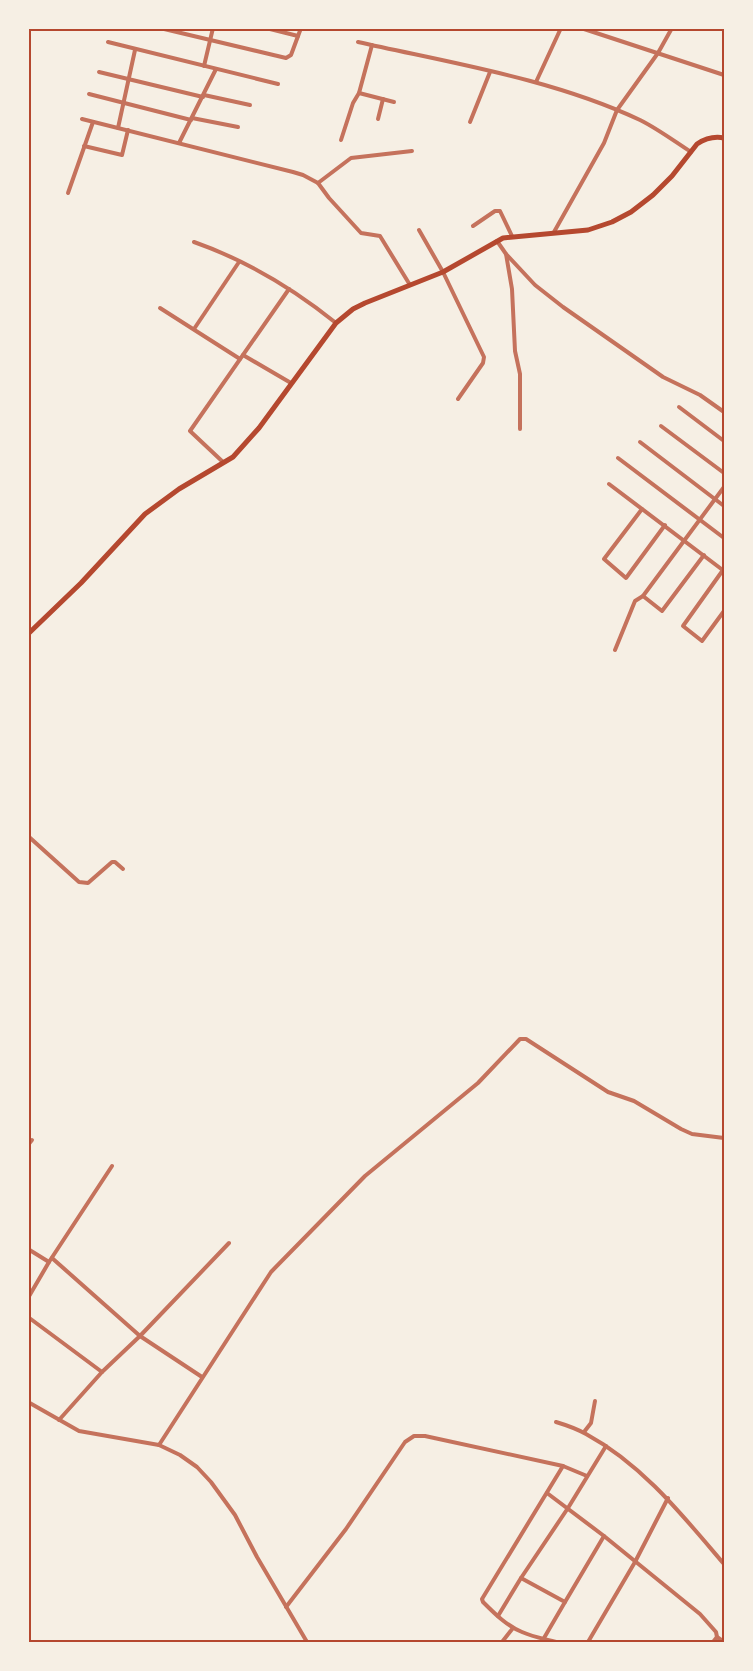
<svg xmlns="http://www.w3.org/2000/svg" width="753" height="1671" font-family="'PT Sans Narrow',sans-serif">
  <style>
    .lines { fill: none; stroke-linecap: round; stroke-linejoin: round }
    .minor { stroke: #c5725c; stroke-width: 4 }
    .secondary { stroke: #b5482f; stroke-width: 5 }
    .neatline { fill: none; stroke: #b5482f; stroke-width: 2 }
  </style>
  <rect width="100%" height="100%" fill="#f6efe4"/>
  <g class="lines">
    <!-- minor -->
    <g class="minor">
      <path d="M 160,28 L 286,58 L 291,55 L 301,28"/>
      <path d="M 266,28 L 298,36"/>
      <path d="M 581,28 L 724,75"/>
      <path d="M 108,42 L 278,84"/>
      <path d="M 358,42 C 451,63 553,79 640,120 C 658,129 674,141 691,152"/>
      <path d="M 204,66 L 213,28"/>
      <path d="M 99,72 L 203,97"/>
      <path d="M 536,82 L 561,28"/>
      <path d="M 359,93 L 394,102"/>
      <path d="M 89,94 L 191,120"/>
      <path d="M 204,95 L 250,105"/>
      <path d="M 192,118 L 238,127"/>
      <path d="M 82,119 L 293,172 L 303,175 L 318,183 L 329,198 L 361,233 L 380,236 L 410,285"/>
      <path d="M 378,119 L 383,99"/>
      <path d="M 470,122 L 490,72"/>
      <path d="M 118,128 L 135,50"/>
      <path d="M 341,140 L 353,103 L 359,93 L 372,45"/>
      <path d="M 179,143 L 216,69"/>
      <path d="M 84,146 L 122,155 L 128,130"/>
      <path d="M 318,183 L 351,158 L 412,151"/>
      <path d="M 68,193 L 93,122"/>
      <path d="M 473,226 L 495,211 L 500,211 L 512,236"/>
      <path d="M 419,230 L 443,272 L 484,357 L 483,363 L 458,399"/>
      <path d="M 554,232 L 604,143 L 617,110 L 658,53 L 672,28"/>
      <path d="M 497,241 L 506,254 L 535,285 L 563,307 L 663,377 L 700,395 L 724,412"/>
      <path d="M 194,242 C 245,260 294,289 336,323"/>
      <path d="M 506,254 L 512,289 L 515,351 L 520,374 L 520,429"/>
      <path d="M 160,308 L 240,359"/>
      <path d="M 194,329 L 239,262"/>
      <path d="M 243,355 L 291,383"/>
      <path d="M 679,407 L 724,441"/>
      <path d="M 661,426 L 724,473"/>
      <path d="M 640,442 L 724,506"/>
      <path d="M 618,458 L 724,538"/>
      <path d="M 223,462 L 190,431 L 289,289"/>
      <path d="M 609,484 L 724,571"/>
      <path d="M 642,509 L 604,559 L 626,578 L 665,525"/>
      <path d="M 723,570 L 683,626 L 702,641 L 724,611"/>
      <path d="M 643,596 L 662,611 L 704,555"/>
      <path d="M 615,650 L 635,601 L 643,596 L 724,487"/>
      <path d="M 28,836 L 79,882 L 88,883 L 112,862 L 115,862 L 123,869"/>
      <path d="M 28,1145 L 32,1140"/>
      <path d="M 28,1249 L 49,1262"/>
      <path d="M 52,1258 L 140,1336 L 202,1377"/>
      <path d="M 28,1298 L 49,1262 L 112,1166"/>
      <path d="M 28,1317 L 102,1372"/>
      <path d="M 28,1402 L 79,1431 L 159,1445 L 180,1455 L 197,1467 L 211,1482 L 235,1515 L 257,1557 L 307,1642"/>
      <path d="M 59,1420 L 102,1372 L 140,1336 L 229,1243"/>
      <path d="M 556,1422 C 566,1425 577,1429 586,1434 C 643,1465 683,1516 724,1564"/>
      <path d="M 584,1432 L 591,1423 L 595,1401"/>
      <path d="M 159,1445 L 271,1272 L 365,1176 L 478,1083 L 520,1039 L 526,1039 L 608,1092 L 634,1101 L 681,1129 L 692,1134 L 724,1138"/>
      <path d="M 547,1493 L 604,1536 L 700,1614 L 716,1632 L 717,1637 L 724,1642"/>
      <path d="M 521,1578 L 565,1602 L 544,1638"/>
      <path d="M 565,1602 L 604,1536"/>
      <path d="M 286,1607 L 346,1529 L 405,1442 L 414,1436 L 425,1436 L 563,1466 L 587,1476"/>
      <path d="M 498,1616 L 521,1578 L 568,1508 L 606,1446"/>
      <path d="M 502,1642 L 513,1628"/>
      <path d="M 556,1642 C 545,1639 533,1637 522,1632 C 507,1626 495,1614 483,1602 L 482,1599 L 563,1466"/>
      <path d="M 588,1642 L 635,1562 L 668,1498"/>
      <path d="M 713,1642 L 717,1637"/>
    </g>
    <!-- secondary -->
    <path class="secondary" d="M 28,634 L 81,583 L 145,514 L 179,489 L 233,457 L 259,428 L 336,323 L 353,309 L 365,303 L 443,272 L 503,238 L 588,230 L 612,222 L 631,212 L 653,195 L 672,176 L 697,144 C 706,138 714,136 724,138"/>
  </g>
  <!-- border -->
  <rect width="753" height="1671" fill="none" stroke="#f6efe4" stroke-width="60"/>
  <rect x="30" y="30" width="693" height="1611" class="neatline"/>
</svg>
